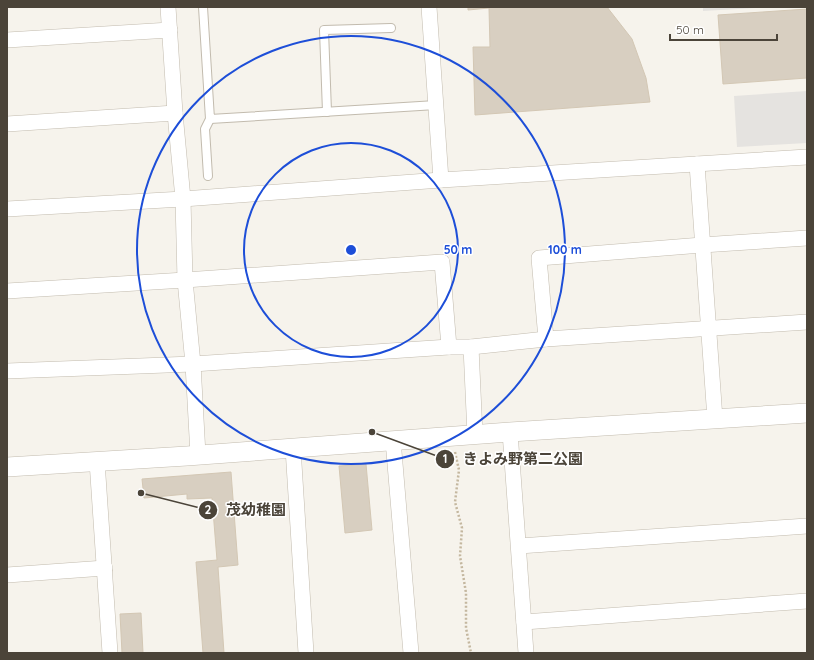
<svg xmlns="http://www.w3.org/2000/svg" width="814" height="660" font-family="Quicksand,'Noto Sans JP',sans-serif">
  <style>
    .parking { fill: #e5e3e0 }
    .building { fill: #d8cfc1; stroke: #d3c7b4 }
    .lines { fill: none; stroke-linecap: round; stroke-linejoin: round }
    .service-casing { stroke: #c2bbae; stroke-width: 10 }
    .minor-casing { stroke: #c2bbae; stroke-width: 16 }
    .tertiary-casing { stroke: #c2bbae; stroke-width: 20 }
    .path { stroke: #c4b79f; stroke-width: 2.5; stroke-dasharray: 2 2; stroke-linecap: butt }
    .service { stroke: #fff; stroke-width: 8 }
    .minor { stroke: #fff; stroke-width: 15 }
    .tertiary { stroke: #fff; stroke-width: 19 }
    .ring { fill: none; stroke: #1d4ed8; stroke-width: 2 }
    .centre { fill: #1d4ed8; stroke: #fff; stroke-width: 2 }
    .ring-label { font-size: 12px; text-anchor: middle; font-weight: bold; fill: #1d4ed8; stroke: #fff; stroke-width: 3; stroke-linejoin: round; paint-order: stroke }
    .leader { fill: none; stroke: #4b4439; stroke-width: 1.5 }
    .callout-dot { fill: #4b4439; stroke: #fff; stroke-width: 1.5 }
    .mark-label { font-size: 12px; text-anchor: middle; font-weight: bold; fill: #fff }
    .callout-label { font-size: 15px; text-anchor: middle; font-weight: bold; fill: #4b4439; stroke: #fff; stroke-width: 3; stroke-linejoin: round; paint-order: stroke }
  </style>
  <rect width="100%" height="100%" fill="#f6f3ec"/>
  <!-- parking -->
  <g class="parking">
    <path d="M 703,7 L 773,7 L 703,11 Z"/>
    <path d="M 807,91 L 807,143 L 737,147 L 734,96 Z"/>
  </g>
  <!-- building -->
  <g class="building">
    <path d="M 468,7 L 607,7 L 632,39 L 646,78 L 650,102 L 475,115 L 473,47 L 490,47 L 489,8 L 468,10 Z"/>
    <path d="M 807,9 L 807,78 L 723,84 L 718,15 Z"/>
    <path d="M 366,464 L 372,530 L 345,533 L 339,466 Z"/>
    <path d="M 231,472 L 238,565 L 218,567 L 224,653 L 203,653 L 196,562 L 217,560 L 212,498 L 187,499 L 187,494 L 144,498 L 142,479 Z"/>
    <path d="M 141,613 L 143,653 L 122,653 L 120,614 Z"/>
  </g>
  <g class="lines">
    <defs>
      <g id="service">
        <path d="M 203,7 L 210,119 L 436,105"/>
        <path d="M 327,112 L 324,30 L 391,28"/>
        <path d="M 208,176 L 205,129 L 210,119"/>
      </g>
      <g id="minor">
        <path d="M 168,7 L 175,113 L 183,199 L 185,280 L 193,364 L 198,455"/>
        <path d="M 429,7 L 441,180"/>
        <path d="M 7,40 L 170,30"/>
        <path d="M 7,124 L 175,113"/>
        <path d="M 697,164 L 715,419"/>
        <path d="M 7,209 L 183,199 L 441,180 L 807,157"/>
        <path d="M 7,291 L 185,280 L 442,262 L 449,347"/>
        <path d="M 546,339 L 539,258 L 702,245 L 807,238"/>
        <path d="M 471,347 L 475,435"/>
        <path d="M 7,371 L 193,364 L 449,347 L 471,347 L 546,339 L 807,322"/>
        <path d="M 510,432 L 526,653"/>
        <path d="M 393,440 L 411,653"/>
        <path d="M 293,448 L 306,653"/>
        <path d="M 97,461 L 110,653"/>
        <path d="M 519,546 L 807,526"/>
        <path d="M 7,575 L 105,568"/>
        <path d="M 524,622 L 807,601"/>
      </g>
      <path id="tertiary" d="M 7,467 L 187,456 L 510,432 L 807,413"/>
    </defs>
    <!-- service casing -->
    <use href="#service" class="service-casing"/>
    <!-- minor casing -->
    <use href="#minor" class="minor-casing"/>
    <!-- tertiary casing -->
    <use href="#tertiary" class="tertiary-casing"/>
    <!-- path -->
    <path class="path" d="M 455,452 L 459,470 L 455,502 L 462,528 L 460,556 L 466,593 L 466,628 L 471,653"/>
    <!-- service -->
    <use href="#service" class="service"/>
    <!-- minor -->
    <use href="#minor" class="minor"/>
    <!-- tertiary -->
    <use href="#tertiary" class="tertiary"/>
  </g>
  <!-- distance rings -->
  <g class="ring">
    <circle cx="351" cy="250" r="107"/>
    <circle cx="351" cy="250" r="214"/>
  </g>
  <circle cx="351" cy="250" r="6" class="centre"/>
  <g class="ring-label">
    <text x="458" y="254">50 m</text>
    <text x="565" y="254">100 m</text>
  </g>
  <!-- callouts -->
  <path class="leader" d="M372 432L445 459M141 493L208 510"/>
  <g class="callout-dot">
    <circle cx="372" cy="432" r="4"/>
    <circle cx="141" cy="493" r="4"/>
    <circle cx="445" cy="459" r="10"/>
    <circle cx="208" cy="510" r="10"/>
  </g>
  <g class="mark-label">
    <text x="445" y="463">1</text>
    <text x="208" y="514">2</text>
  </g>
  <g class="callout-label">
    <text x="523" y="464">きよみ野第二公園</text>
    <text x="256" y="515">茂幼稚園</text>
  </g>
  <!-- border -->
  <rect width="814" height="660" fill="none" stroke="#4b4439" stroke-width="16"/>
  <!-- scale -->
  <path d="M670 34v6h107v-6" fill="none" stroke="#4b4439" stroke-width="2"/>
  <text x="676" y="34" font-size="12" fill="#4b4439" stroke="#ffffff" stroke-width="3" paint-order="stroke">50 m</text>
</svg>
